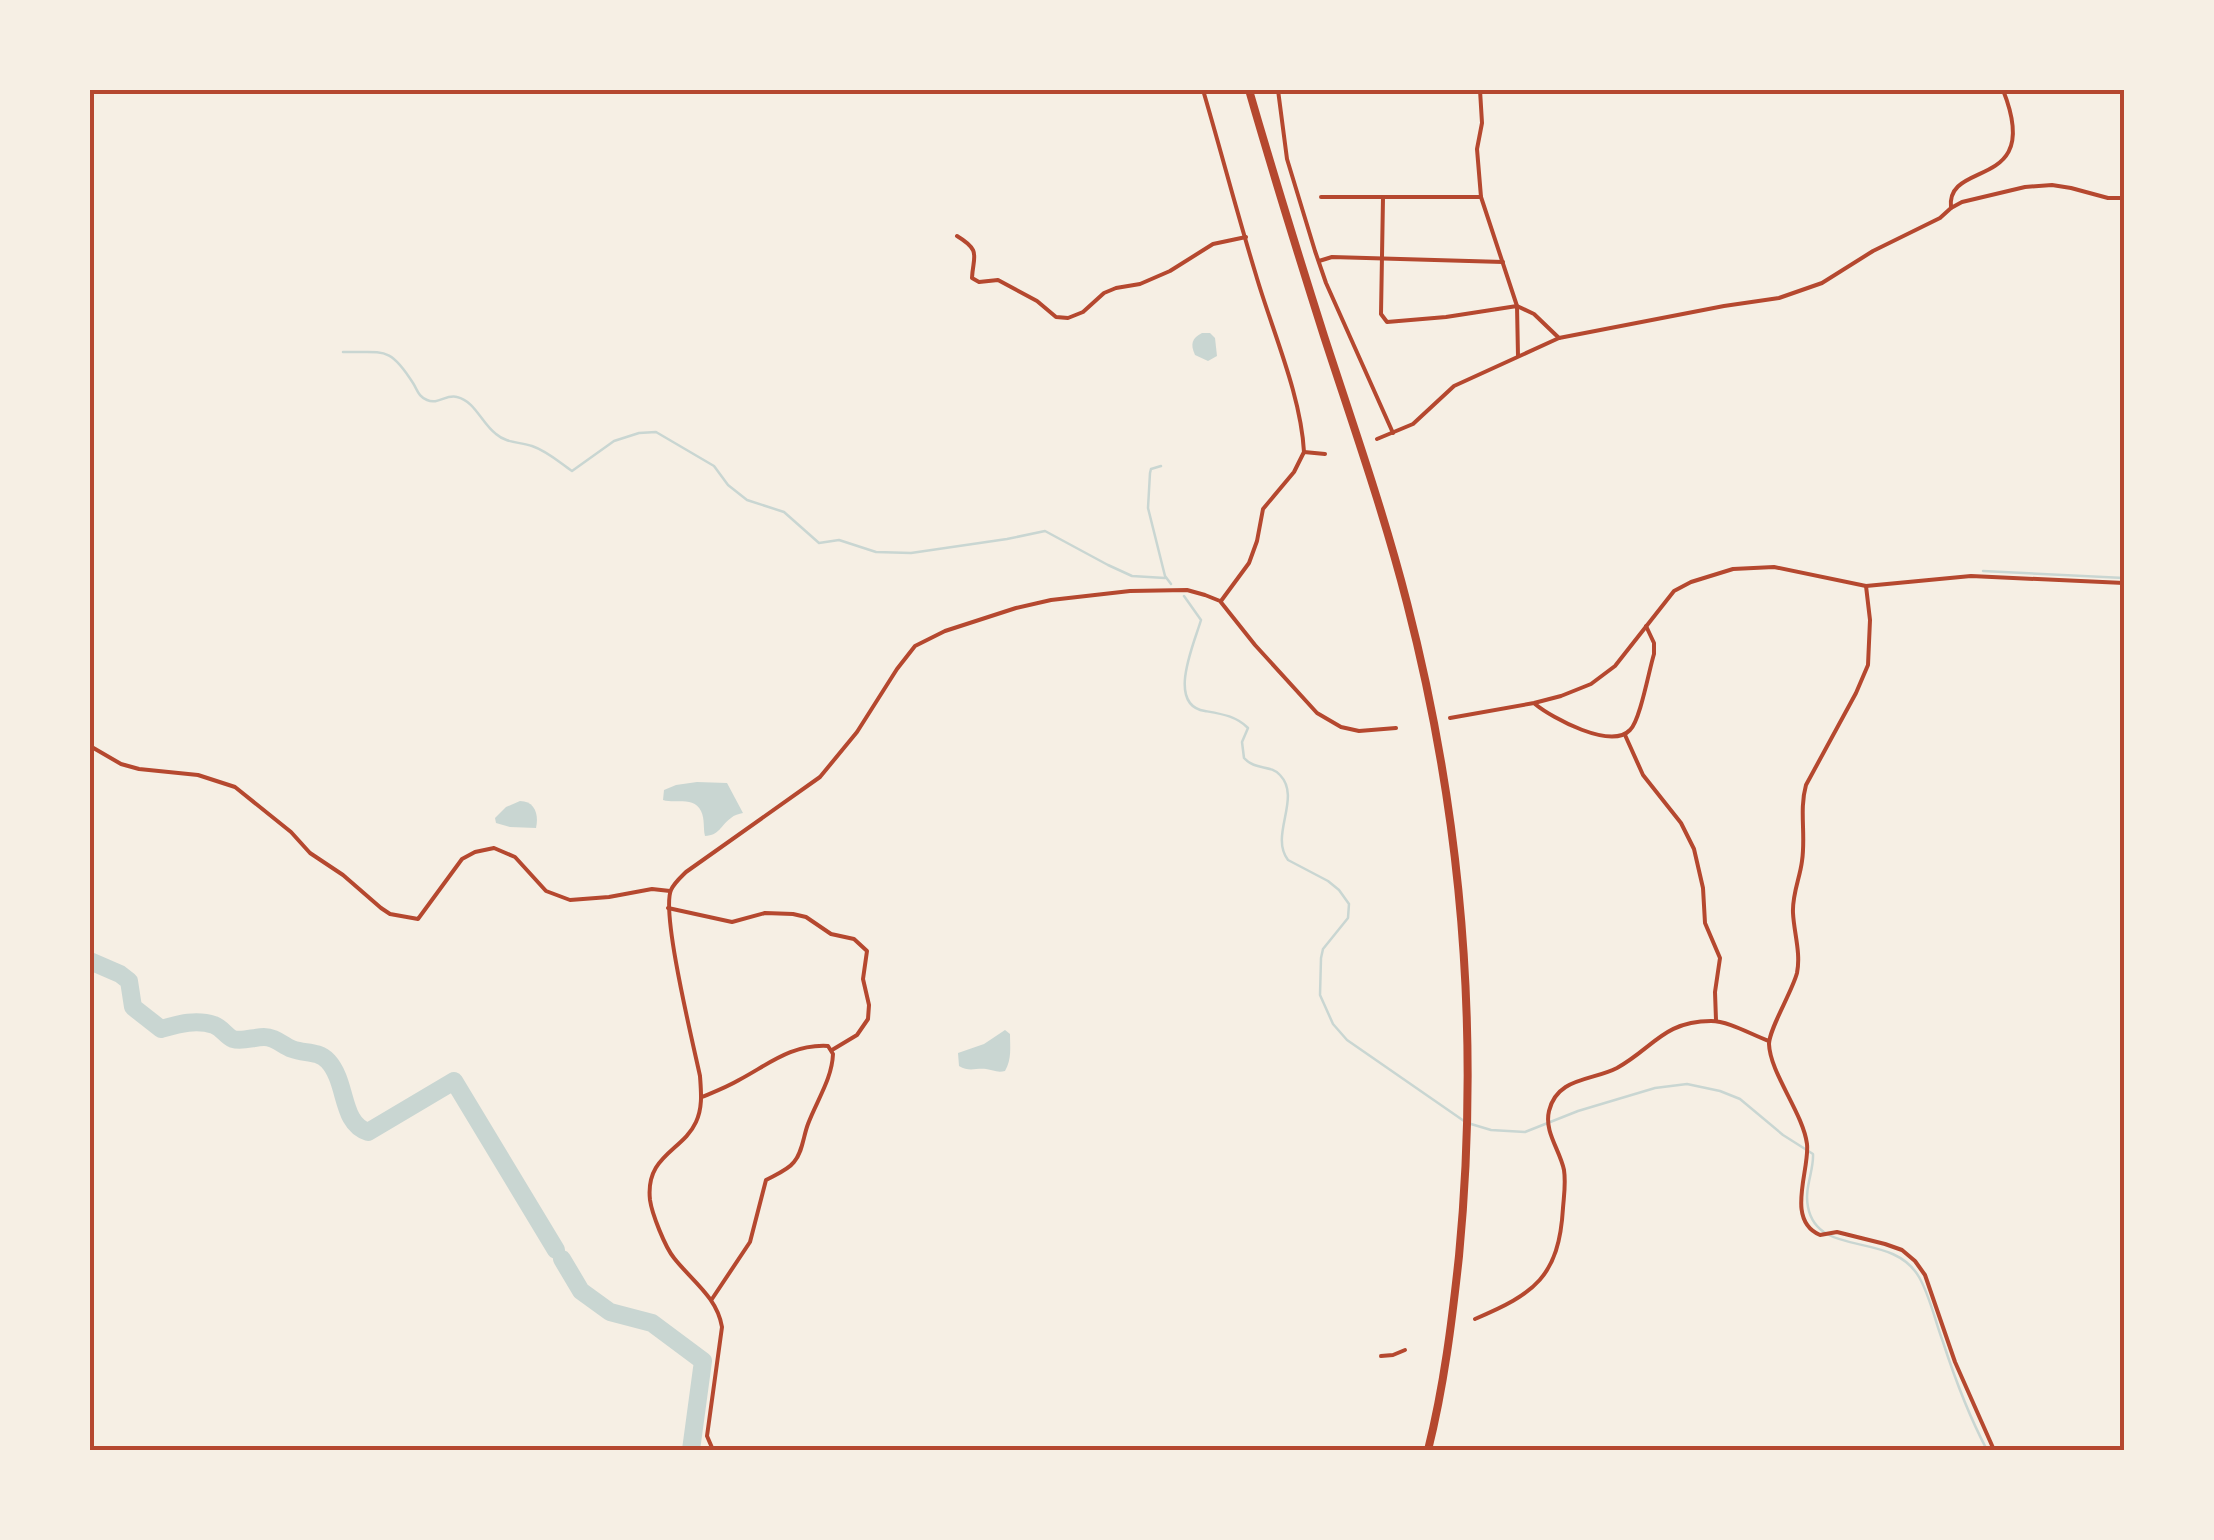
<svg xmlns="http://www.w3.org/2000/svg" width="2214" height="1540" font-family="Barlow,sans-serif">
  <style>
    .water { fill: #c9d6d2 }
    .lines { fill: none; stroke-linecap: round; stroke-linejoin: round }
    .stream { stroke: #c9d6d2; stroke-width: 2.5 }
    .river { stroke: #c9d6d2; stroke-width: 18 }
    .minor { stroke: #b5482f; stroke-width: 4 }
    .motorway { stroke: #b5482f; stroke-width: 8 }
    .neatline { fill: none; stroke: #b5482f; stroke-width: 4 }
  </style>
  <rect width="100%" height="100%" fill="#f6efe4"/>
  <!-- water -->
  <g class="water">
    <path d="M 1202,333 L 1210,333 L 1215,338 L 1217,356 L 1208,361 L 1195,355 C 1190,344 1192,338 1202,333 Z"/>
    <path d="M 697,782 L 727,783 L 743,813 C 739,814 734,815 731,818 C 720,826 720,835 705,836 C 703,828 705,819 701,811 C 694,796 675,804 663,800 L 664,790 L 676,785 Z"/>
    <path d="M 520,801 C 535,801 539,815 536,828 L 510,827 L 496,823 L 495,818 L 506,807 Z"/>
    <path d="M 1005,1030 L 1010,1034 C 1010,1047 1012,1059 1005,1071 C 997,1073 993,1070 986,1069 C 975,1068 969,1072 959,1066 L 958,1053 L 984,1044 Z"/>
  </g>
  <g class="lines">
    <!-- stream -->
    <g class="stream">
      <path d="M 343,352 C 384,353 389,345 413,383 C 418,391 418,396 427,400 C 438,405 446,394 457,397 C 475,401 482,424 496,434 C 506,443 520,442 532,446 C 547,451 559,462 572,471 L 614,441 L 639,433 L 656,432 L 714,466 L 728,485 L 747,500 L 784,512 L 819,543 L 839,540 L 876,552 L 911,553 L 1007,539 L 1045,531 L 1108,565 L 1132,576 L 1165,578"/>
      <path d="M 1161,466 L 1151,469 L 1150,473 L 1148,508 L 1165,576 L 1171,584"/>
      <path d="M 1983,571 L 2124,578"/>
      <path d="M 1184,596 L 1201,620 C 1194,644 1166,705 1205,711 C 1222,714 1236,716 1248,728 L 1242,742 L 1244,758 C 1256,771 1270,764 1280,775 C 1302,798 1269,835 1288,860 L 1328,881 L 1339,890 L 1349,904 L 1348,918 L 1323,949 L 1321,958 L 1320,995 L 1333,1024 L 1347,1040 L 1464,1121"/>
      <path d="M 1471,1124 L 1491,1130 L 1525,1132 L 1578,1111 L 1655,1088 L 1687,1084 L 1720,1091 L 1740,1099 L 1783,1135 L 1813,1154 C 1814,1171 1804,1188 1808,1207 C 1818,1259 1892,1230 1919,1277 C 1930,1296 1935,1321 1943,1342 C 1955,1379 1969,1416 1987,1450"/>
    </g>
    <!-- river -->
    <g class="river">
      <path d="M 90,961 L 120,974 L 129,981 L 133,1007 L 161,1029 C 179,1024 196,1019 214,1025 C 222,1028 226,1036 233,1039 C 242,1042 254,1037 264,1037 C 275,1037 282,1045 292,1049 C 305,1054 317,1050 328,1061 C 348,1083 340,1123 368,1132 L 454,1081 L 556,1250"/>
      <path d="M 562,1259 L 581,1291 L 610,1312 L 652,1323 L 703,1361 L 691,1450"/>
    </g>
    <!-- minor -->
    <g class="minor">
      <path d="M 1203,90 C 1221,151 1237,213 1256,275 C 1272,330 1301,395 1304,452"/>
      <path d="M 1278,90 L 1287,159 L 1315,251 L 1326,283 L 1393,433"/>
      <path d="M 1480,90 L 1482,123 L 1477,149 L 1481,197 L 1517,306 L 1534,314 L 1559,338"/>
      <path d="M 1321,197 L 1481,197"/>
      <path d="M 1383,198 L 1381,314 L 1387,322 L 1446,317 L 1517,306 L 1518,356"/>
      <path d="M 1951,208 C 1945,158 2044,193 2003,90"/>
      <path d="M 957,236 C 982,251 973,256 972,278 L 979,282 L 998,280 L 1037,301 L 1056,317 L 1068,318 L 1083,312 L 1104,293 L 1116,288 L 1140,284 L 1170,271 L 1213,244 L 1246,237"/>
      <path d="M 1319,261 L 1332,257 L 1503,262"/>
      <path d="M 1377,439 L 1413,424 L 1454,386 L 1559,338 L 1724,306 L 1779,298 L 1822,283 L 1873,251 L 1940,218 L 1951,208 L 1962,202 L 2025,187 L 2052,185 L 2071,188 L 2108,198 L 2124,198"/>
      <path d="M 1866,586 L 1870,620 L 1868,665 L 1856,693 L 1806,785 C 1799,810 1806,835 1802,861 C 1800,878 1792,894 1793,913 C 1794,933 1801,953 1797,973 C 1792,992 1769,1029 1769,1044 C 1770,1073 1803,1113 1807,1144 C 1810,1170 1785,1220 1820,1235 L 1837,1232 L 1885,1244 L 1902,1250 L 1915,1261 L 1925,1275 L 1955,1362 L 1994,1450"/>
      <path d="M 1221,601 L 1249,563 L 1257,541 L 1263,509 L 1294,472 L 1304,452 L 1325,454"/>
      <path d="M 1535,704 C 1552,718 1611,750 1630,730 C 1640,721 1649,670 1654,654 L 1654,643 L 1646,626"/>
      <path d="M 1450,718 L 1534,703 L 1561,696 L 1591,684 L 1615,666 L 1674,591 L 1691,582 L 1733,569 L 1774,567 L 1866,586 L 1971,576 L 2124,583"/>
      <path d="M 1625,735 L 1643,775 L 1681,823 L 1694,849 L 1703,888 L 1705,923 L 1720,958 L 1715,992 L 1716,1020"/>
      <path d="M 90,746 L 121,764 L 139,769 L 198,775 L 235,787 L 291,832 L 310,853 L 343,875 L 381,908 L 390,914 L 418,919 L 462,859 L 475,852 L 494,848 L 515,857 L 546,891 L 570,900 L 609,897 L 652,889 L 670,891"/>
      <path d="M 668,908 L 732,922 L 765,913 L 793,914 L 806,917 L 831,934 L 854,939 L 867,951 L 863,979 L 869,1005 L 868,1019 L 857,1035 L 832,1050"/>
      <path d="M 702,1097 C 714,1092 727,1087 739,1080 C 769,1064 792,1044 828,1046 L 833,1054 C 832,1079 817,1100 808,1124 C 803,1137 803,1151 794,1162 C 788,1170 775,1175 766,1180 L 750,1242 L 712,1299"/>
      <path d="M 1475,1319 C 1534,1294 1559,1277 1563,1208 C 1564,1195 1566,1183 1564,1170 C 1560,1150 1544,1132 1549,1111 C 1557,1077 1592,1081 1617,1068 C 1653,1048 1664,1021 1711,1021 C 1729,1021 1752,1035 1769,1041"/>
      <path d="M 1381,1356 L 1393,1355 L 1405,1350"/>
      <path d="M 713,1450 L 707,1436 L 722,1327 C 717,1297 692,1281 674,1258 C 665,1247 652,1214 650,1200 C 645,1155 683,1151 696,1122 C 703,1107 701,1091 700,1076 C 693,1043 661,913 671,890 C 674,883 681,877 686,872 L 820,777 L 857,732 L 897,669 L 915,646 L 945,631 L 1016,608 L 1051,600 L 1130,591 L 1187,590 L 1205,595 L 1220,601 L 1255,645 L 1317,713 L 1341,727 L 1359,731 L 1396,728"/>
    </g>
    <!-- motorway -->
    <path class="motorway" d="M 1249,90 C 1273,173 1298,254 1324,336 C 1353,425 1384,513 1407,603 C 1462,816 1480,1037 1459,1256 C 1452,1321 1444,1386 1428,1450"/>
  </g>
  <!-- border -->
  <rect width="2214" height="1540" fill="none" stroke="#f6efe4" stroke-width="185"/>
  <rect x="92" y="92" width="2030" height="1356" class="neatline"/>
</svg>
